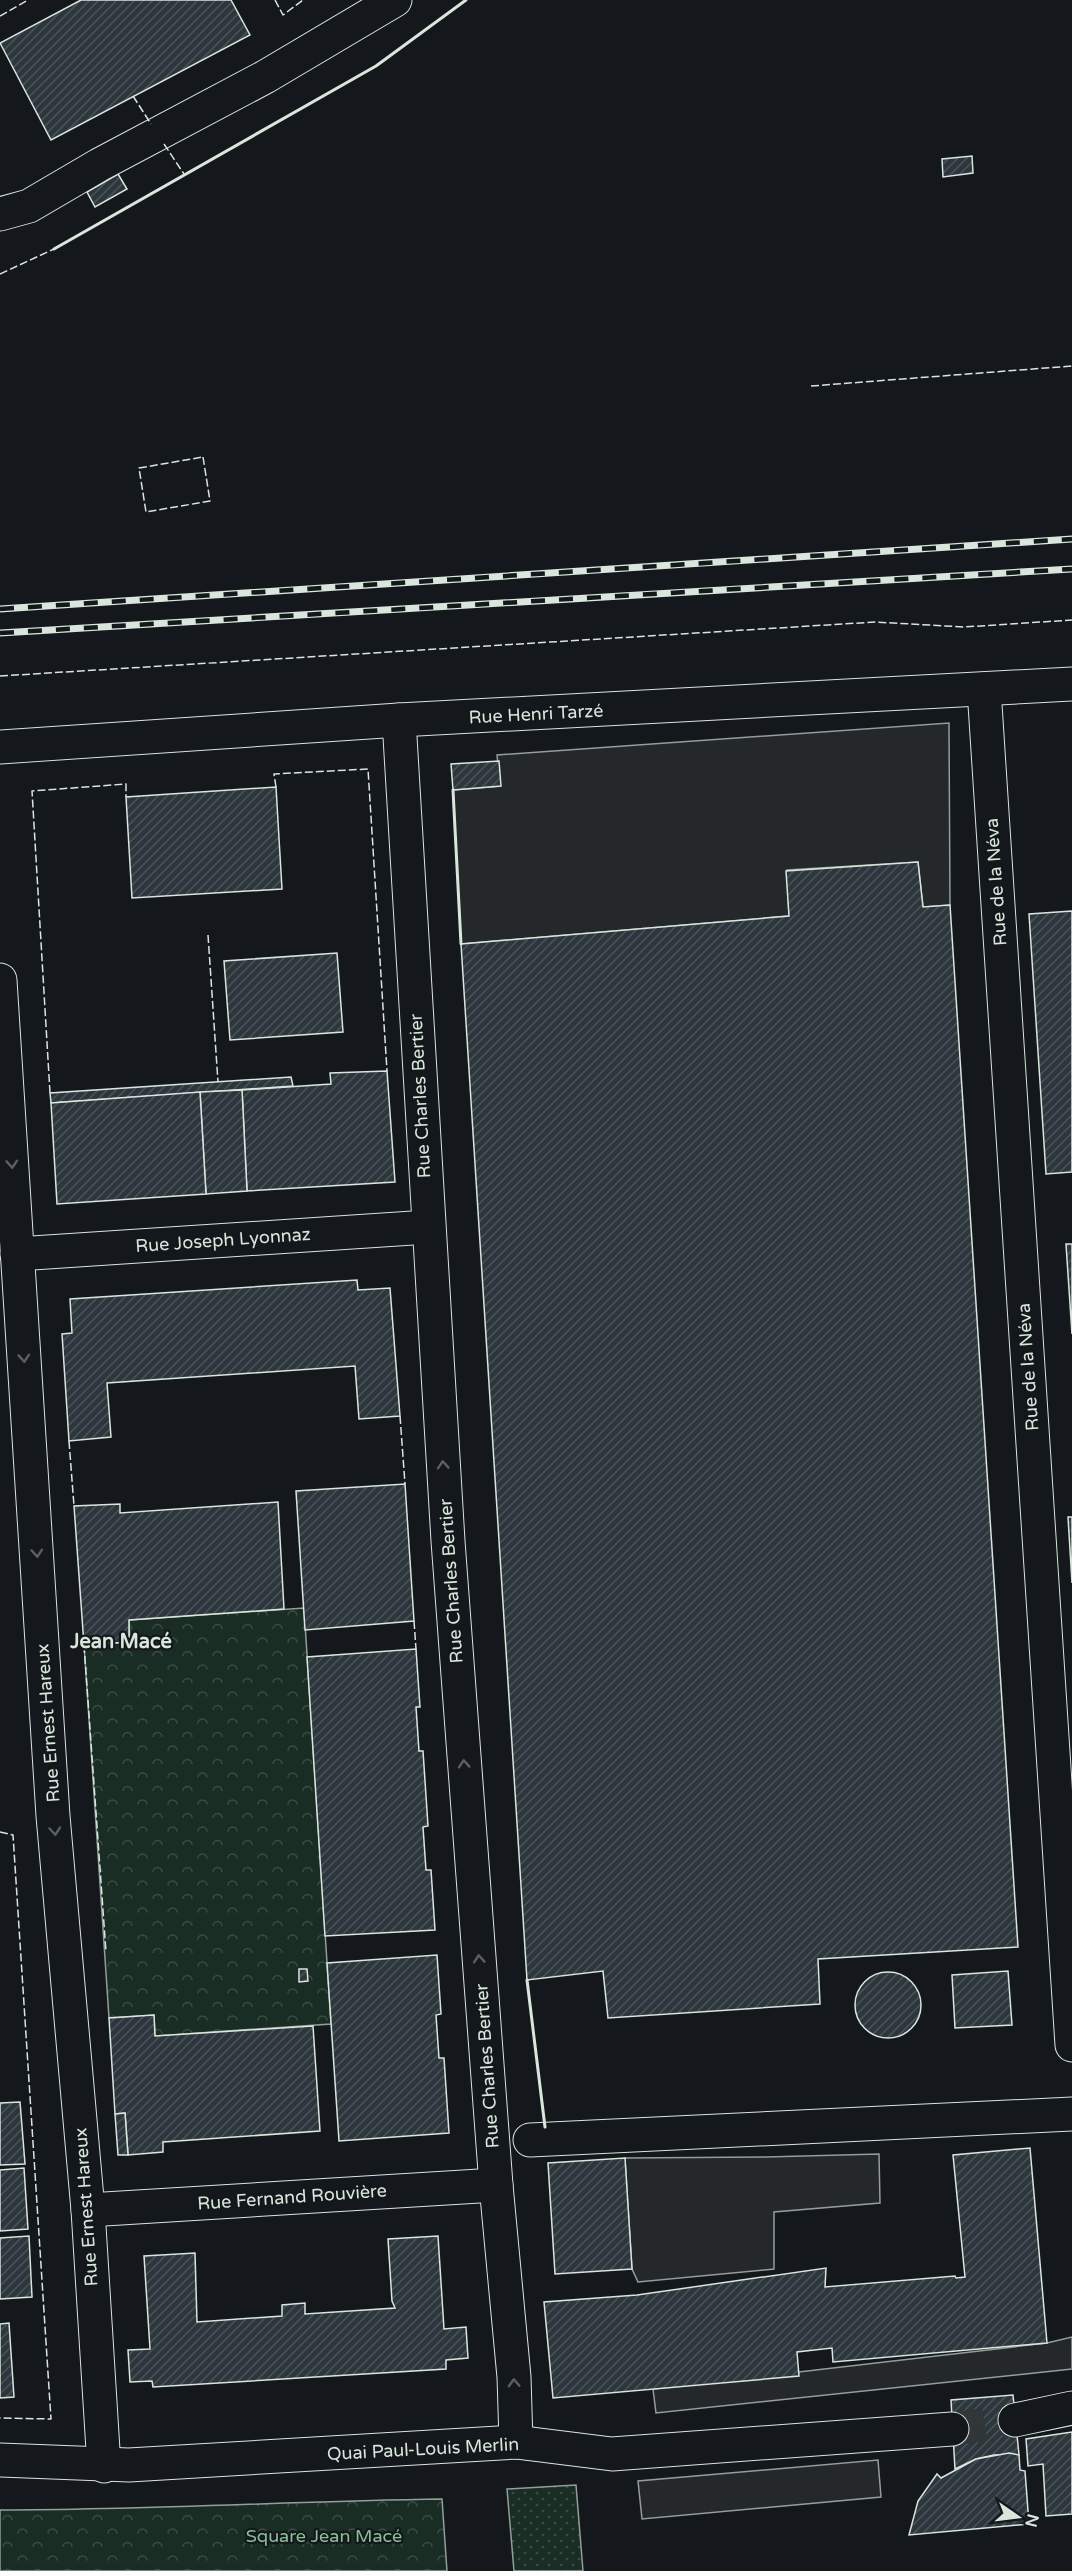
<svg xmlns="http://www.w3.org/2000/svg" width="1072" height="2571" font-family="'Varela Round',sans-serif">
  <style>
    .park { fill: url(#park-crowns); stroke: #939e99; stroke-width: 1.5 }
    .garden { fill: url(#garden-dots); stroke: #939e99; stroke-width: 1.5 }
    .parking { fill: #24282b; stroke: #939e99; stroke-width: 1.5 }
    .building { fill: url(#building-hatch); stroke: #d8e6dc; stroke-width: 1.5 }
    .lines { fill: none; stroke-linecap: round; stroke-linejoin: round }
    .minor-tunnel { stroke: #313739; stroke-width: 33; stroke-dasharray: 33 16; stroke-linecap: butt }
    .minor-casing { stroke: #d8e6dc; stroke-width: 35 }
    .minor { stroke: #14181c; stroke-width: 33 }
    .rail-casing { stroke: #d8e6dc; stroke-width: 7 }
    .rail { stroke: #14181c; stroke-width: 4.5; stroke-dasharray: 14; stroke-linecap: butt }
    .fence { stroke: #d8e6dc; stroke-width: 1.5; stroke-dasharray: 8 3; stroke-linecap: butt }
    .wall { stroke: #d8e6dc; stroke-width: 3 }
    .oneway { stroke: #59605f }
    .labels { text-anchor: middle; stroke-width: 4.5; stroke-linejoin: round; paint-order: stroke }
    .street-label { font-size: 18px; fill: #d8e6dc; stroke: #14181c }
    .park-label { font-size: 18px; fill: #8ac095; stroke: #14181c }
    .neighbourhood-label { font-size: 20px; font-weight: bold; fill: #d8e6dc; stroke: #14181c }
  </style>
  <defs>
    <pattern id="park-crowns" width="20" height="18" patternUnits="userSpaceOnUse" patternTransform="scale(1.5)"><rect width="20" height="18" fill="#1a2d24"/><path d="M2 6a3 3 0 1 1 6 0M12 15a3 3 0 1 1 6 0" fill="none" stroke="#3b4b43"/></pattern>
    <pattern id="garden-dots" width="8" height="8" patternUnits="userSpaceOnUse" patternTransform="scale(1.5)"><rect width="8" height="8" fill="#1a2d24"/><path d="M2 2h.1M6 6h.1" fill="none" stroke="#3b4b43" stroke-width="1.8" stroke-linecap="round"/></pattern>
    <pattern id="building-hatch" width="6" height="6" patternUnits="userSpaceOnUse" patternTransform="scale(1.5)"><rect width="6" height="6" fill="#2c363c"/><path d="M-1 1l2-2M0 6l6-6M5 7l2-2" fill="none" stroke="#4a5358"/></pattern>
  </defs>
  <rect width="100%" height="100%" fill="#14181c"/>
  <!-- park -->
  <g class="park">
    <path d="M 304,1608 L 331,2024 L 155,2036 L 154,2015 L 109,2018 L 84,1645 L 130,1642 L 129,1620 Z"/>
    <path d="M 442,2499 L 447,2571 L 0,2571 L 0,2510 C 148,2510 295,2501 442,2499 Z"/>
  </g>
  <!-- garden -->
  <path class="garden" d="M 576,2485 L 583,2571 L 514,2571 L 507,2489 Z"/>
  <!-- parking -->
  <g class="parking">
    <path d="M 949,723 L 950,905 L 923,907 L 918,862 L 787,870 L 789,916 L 461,944 L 453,790 L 500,786 L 497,755 Z"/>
    <path d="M 879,2154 L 880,2203 L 774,2212 L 774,2269 L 638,2282 L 632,2269 L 625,2158 L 766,2157 Z"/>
    <path d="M 1072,2337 L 1072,2369 L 656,2413 L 653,2389 L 1047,2343 Z"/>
    <path d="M 878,2460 L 881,2497 L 642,2519 L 638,2481 Z"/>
  </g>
  <!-- building -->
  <g class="building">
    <path d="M 81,0 L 231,0 L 250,35 L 51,140 L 0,43 Z"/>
    <path d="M 972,156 L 973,173 L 943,177 L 942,159 Z"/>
    <path d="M 118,174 L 127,189 L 95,207 L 87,192 Z"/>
    <path d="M 499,761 L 501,786 L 453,790 L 451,764 Z"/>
    <path d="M 276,787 L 282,889 L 132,898 L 126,797 Z"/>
    <path d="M 918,862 L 923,907 L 950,905 L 1018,1947 L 818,1959 L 820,2004 L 608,2018 L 603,1971 L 527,1980 L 461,944 L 789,916 L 786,871 Z"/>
    <path d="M 1072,911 L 1072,1172 L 1046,1174 L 1029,914 Z"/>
    <path d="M 337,953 L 343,1032 L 230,1040 L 224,961 Z"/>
    <path d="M 387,1071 L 395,1182 L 247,1191 L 242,1090 L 331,1084 L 330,1073 Z"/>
    <path d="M 291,1077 L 293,1086 L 51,1103 L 50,1093 Z"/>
    <path d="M 242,1090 L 247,1191 L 206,1194 L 200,1092 Z"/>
    <path d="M 200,1092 L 206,1194 L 57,1204 L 51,1103 Z"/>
    <path d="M 1066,1244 L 1072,1244 L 1072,1334 Z"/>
    <path d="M 357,1280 L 358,1290 L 390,1288 L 400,1416 L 359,1419 L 355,1366 L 107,1383 L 111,1437 L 69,1441 L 62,1334 L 72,1333 L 70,1299 Z"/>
    <path d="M 405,1484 L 414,1621 L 305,1630 L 296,1491 Z"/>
    <path d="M 278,1502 L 284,1609 L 129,1620 L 129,1642 L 84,1645 L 74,1506 L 120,1504 L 120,1513 Z"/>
    <path d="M 1068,1517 L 1072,1517 L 1072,1583 Z"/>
    <path d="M 416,1649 L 420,1707 L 416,1707 L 419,1751 L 423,1751 L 428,1826 L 423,1827 L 426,1870 L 431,1870 L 435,1930 L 325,1936 L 307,1657 Z"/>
    <path d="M 437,1955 L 441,2014 L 436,2015 L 439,2058 L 444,2058 L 449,2133 L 339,2141 L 327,1963 Z"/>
    <path d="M 299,1969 L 307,1969 L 308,1981 L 299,1982 Z"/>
    <path d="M 1008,1971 L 1012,2025 L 955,2028 L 952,1975 Z"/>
    <circle cx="888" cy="2005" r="33"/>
    <path d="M 154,2015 L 155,2036 L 313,2026 L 320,2131 L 163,2142 L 163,2152 L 128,2155 L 125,2113 L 115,2114 L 109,2018 Z"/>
    <path d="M 20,2102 L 25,2164 L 0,2165 L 0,2103 Z"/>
    <path d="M 125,2113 L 128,2155 L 118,2155 L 115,2114 Z"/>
    <path d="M 1030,2148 L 1047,2343 L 833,2362 L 832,2348 L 797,2352 L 799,2376 L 553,2398 L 544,2302 L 637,2295 L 826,2268 L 825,2287 L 955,2276 L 956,2278 L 965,2277 L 953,2155 Z"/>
    <path d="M 625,2158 L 632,2269 L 555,2274 L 548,2163 Z"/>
    <path d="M 24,2168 L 28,2229 L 0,2231 L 0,2170 Z"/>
    <path d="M 29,2236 L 32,2297 L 0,2299 L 0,2238 Z"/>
    <path d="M 438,2236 L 444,2329 L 466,2327 L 468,2358 L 446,2360 L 446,2369 L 153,2387 L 152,2381 L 130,2382 L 128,2350 L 150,2349 L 144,2256 L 195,2253 L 197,2322 L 282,2316 L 282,2305 L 293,2304 L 305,2303 L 305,2314 L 395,2308 L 392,2301 L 388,2239 Z"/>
    <path d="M 9,2323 L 14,2397 L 0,2398 L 0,2324 Z"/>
    <path d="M 1013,2395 L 1019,2455 L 994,2455 L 976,2459 L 955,2469 L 951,2400 Z"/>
    <path d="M 1072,2432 L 1072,2514 L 1046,2516 L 1043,2464 L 1028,2466 L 1026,2439 Z"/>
    <path d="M 1009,2453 L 1019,2455 L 1020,2470 L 1025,2471 L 1029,2524 L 909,2535 L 918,2501 L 937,2474 L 941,2478 L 976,2459 Z"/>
  </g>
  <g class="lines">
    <!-- minor-tunnel -->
    <path class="minor-tunnel" d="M 952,2429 L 1015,2420"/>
    <defs>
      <g id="minor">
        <path d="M 0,214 L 29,206 L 99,165 L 265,77 L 395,0"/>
        <path d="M 984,689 L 1072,2045"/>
        <path d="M 399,720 L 448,1541 L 496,2185 L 514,2377 L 516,2442"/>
        <path d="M 0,747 L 399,720 L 1072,684"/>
        <path d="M 0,980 L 53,1816 L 88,2210 L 104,2466"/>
        <path d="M 17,1254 L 428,1227"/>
        <path d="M 530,2140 L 1072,2114"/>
        <path d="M 88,2210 L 496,2185"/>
        <path d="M 1015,2420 L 1072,2408"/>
        <path d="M 0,2460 L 129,2465 L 516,2442 L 612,2454 L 952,2429"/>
      </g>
    </defs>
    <!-- minor casing -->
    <use href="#minor" class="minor-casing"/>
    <!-- minor -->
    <use href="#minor" class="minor"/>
    <defs>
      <g id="rail">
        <path d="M 0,609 L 1072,539"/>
        <path d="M 0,633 L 1072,569"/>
      </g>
    </defs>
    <!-- rail casing -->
    <use href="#rail" class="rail-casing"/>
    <!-- rail -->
    <use href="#rail" class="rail"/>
    <!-- fence -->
    <g class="fence">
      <path d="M 275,0 L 283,15 L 303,0"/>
      <path d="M 0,16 L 28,0"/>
      <path d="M 133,96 L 151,124"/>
      <path d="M 164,144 L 184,174"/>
      <path d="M 0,274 L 54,249 L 376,66 L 466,0"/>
      <path d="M 811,386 L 1072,366"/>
      <path d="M 203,457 L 210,501 L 146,512 L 139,468 Z"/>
      <path d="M 0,676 L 875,622 L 964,627 L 1072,620"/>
      <path d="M 276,787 L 274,774 L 368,769 L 387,1071"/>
      <path d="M 208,935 L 218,1082"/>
      <path d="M 50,1093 L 32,791 L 126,784 L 126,797"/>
      <path d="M 400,1416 L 405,1484"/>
      <path d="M 69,1441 L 74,1506"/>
      <path d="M 414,1621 L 416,1649"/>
      <path d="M 84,1645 L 106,1952"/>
      <path d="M 0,1832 L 13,1835 L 51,2419 L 0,2418"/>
    </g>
    <!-- wall -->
    <g class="wall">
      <path d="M 54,249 L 376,66 L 466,0"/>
      <path d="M 453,790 L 461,944"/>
      <path d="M 527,1980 L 545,2127"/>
    </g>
  </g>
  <!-- one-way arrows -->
  <defs><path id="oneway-chevron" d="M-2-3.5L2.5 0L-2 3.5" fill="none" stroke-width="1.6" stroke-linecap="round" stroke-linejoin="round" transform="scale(1.5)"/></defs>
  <g class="oneway">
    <use href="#oneway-chevron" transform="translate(12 1164) rotate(86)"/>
    <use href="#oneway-chevron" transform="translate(24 1358) rotate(86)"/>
    <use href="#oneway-chevron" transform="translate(443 1465) rotate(-94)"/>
    <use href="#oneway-chevron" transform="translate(37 1553) rotate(86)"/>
    <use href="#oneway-chevron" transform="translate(464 1764) rotate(-94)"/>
    <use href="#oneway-chevron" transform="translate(55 1831) rotate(85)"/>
    <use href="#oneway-chevron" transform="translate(479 1959) rotate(-94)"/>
    <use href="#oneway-chevron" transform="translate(514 2383) rotate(-92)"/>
  </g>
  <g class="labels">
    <!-- street labels -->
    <g class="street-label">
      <text transform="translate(536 714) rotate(-3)" y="6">Rue Henri Tarzé</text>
      <text transform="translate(996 882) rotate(-94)" y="6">Rue de la Néva</text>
      <text transform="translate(420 1096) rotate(-93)" y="6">Rue Charles Bertier</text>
      <text transform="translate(223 1240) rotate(-4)" y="6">Rue Joseph Lyonnaz</text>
      <text transform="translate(1028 1367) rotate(-94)" y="6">Rue de la Néva</text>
      <text transform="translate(451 1581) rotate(-94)" y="6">Rue Charles Bertier</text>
      <text transform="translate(48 1723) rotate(-94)" y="6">Rue Ernest Hareux</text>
      <text transform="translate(487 2066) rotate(-94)" y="6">Rue Charles Bertier</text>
      <text transform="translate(292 2197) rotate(-4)" y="6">Rue Fernand Rouvière</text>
      <text transform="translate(86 2207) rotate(-94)" y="6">Rue Ernest Hareux</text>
      <text transform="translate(423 2449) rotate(-3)" y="6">Quai Paul-Louis Merlin</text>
    </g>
    <!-- park labels -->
    <g class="park-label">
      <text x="324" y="2542">Square Jean Macé</text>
    </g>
    <!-- neighbourhood labels -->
    <g class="neighbourhood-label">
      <text x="121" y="1648">Jean Macé</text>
    </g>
  </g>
  <!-- north arrow -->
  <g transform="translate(1018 2517) rotate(104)" stroke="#14181c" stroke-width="4.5" paint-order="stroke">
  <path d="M0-4.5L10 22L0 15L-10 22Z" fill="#d8e6dc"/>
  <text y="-9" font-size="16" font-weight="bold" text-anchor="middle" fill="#d8e6dc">N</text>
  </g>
</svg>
